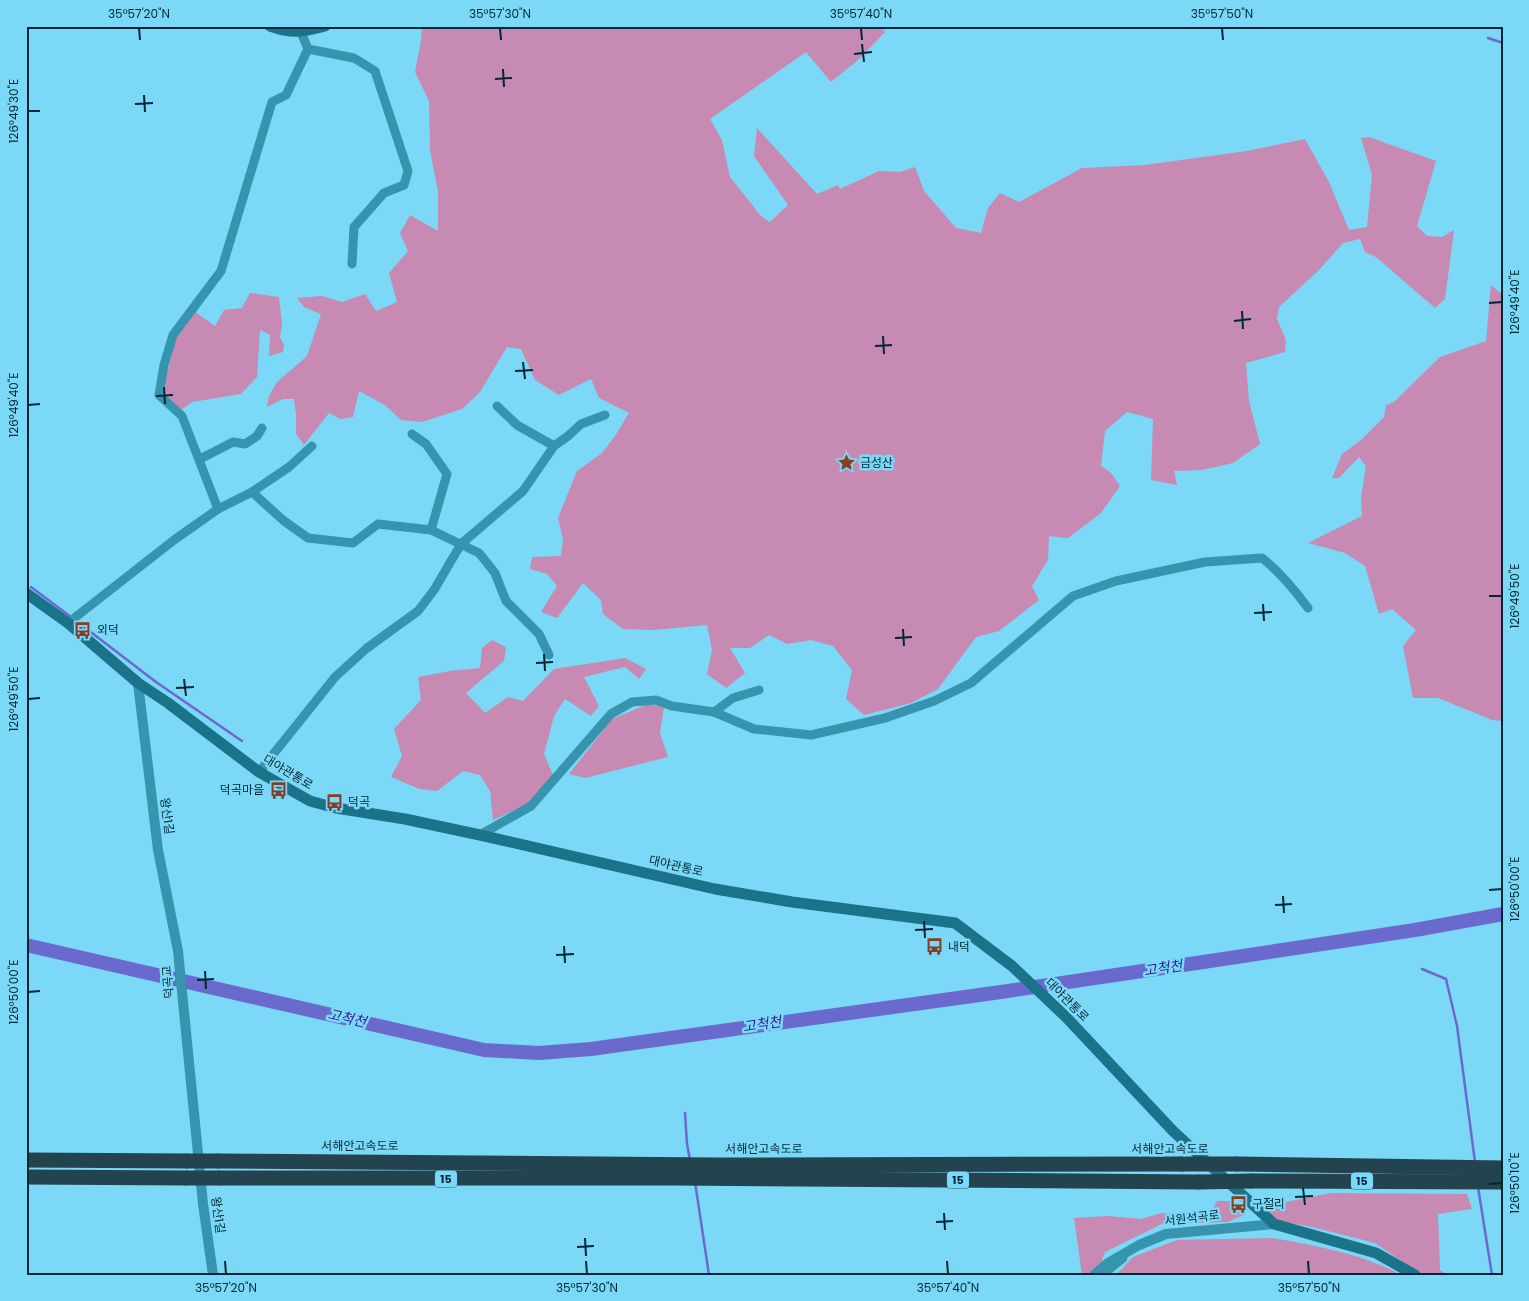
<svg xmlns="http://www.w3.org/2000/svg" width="1529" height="1301" font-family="Poppins,'Noto Sans KR',sans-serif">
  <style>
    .green { fill: #c78ab2 }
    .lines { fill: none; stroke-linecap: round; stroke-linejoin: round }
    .stream { stroke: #6a6ace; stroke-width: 2.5 }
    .river { stroke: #6a6ace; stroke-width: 14 }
    .minor { stroke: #3794af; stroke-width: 9 }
    .tertiary { stroke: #3794af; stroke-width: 10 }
    .secondary { stroke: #1b738a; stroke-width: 11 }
    .motorway { stroke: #23434e; stroke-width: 15 }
    .motorway-bridge { stroke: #23434e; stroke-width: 15 }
    .ticks { fill: none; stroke: #002733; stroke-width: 2 }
    .labels { text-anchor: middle; stroke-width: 5; stroke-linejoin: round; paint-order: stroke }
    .shield { fill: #7bd8f6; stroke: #255c6e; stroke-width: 1 }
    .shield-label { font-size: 11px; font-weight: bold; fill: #002733 }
    .poi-label { font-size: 12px; fill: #002733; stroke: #7bd8f6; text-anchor: start }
    .street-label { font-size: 12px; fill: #002733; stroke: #7bd8f6 }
    .water-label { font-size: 14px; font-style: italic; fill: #331c94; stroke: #7bd8f6 }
    .neatline { fill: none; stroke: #002733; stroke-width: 2 }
    .ticks-label { font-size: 12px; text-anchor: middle; fill: #002733 }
  </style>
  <rect width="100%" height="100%" fill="#7bd8f6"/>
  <!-- green -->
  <g class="green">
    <path d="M 422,26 L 880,26 L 885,32 L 858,60 L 831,82 L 806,52 L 710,119 L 722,140 L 730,177 L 761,216 L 770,222 L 788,205 L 754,156 L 757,128 L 817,194 L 838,185 L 840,189 L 879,171 L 900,172 L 915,167 L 924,191 L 956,228 L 981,233 L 988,208 L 1000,193 L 1019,202 L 1082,168 L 1145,165 L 1247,151 L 1305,139 L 1329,182 L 1349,230 L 1367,227 L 1372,175 L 1361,138 L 1369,137 L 1436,161 L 1417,226 L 1427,236 L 1442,237 L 1454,230 L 1445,299 L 1435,308 L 1376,257 L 1365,252 L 1360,239 L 1343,243 L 1319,270 L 1279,307 L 1277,319 L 1286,340 L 1285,352 L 1246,363 L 1249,401 L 1260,444 L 1233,463 L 1202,470 L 1174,471 L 1177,485 L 1151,480 L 1153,419 L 1127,412 L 1105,431 L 1101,466 L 1111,473 L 1120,486 L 1101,513 L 1068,538 L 1049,536 L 1048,560 L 1032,586 L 1039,600 L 999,631 L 976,637 L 938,689 L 911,703 L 864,715 L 846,699 L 852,670 L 833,646 L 811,640 L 787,644 L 769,635 L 750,648 L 730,648 L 745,673 L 726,688 L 707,674 L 712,650 L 707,625 L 653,630 L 623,629 L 603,614 L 601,600 L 583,583 L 557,618 L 541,612 L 557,586 L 547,574 L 530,569 L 532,557 L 561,556 L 563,539 L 558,518 L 577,471 L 602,453 L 615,436 L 629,413 L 599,398 L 591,379 L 559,395 L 535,380 L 521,349 L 507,347 L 480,392 L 462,409 L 422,422 L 401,420 L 385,405 L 359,391 L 353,417 L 340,419 L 329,413 L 304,445 L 296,434 L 296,414 L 294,399 L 283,399 L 267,407 L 269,396 L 277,382 L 307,356 L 321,314 L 304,307 L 297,298 L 322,296 L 342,302 L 365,294 L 376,311 L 397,302 L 389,273 L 408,251 L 400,233 L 410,215 L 438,231 L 438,192 L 430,150 L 429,101 L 415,72 L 421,41 Z"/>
    <path d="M 1491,285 L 1503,295 L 1503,721 L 1492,720 L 1438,698 L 1413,698 L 1403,646 L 1416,630 L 1392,609 L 1379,614 L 1365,566 L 1345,553 L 1308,543 L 1362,516 L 1361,497 L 1366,466 L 1359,457 L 1339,478 L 1332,478 L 1342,454 L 1361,440 L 1384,417 L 1386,405 L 1394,402 L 1440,357 L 1486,341 Z"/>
    <path d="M 250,293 L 279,297 L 282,324 L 280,337 L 284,345 L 283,352 L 269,356 L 270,335 L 260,330 L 257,377 L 241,394 L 192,402 L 181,410 L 167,396 L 163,390 L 175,340 L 195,312 L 215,326 L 224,310 L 242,308 Z"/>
    <path d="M 492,640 L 506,647 L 504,661 L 466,693 L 485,713 L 508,697 L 523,701 L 554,669 L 625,658 L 646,669 L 639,679 L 625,667 L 584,677 L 599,706 L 591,716 L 565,699 L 554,716 L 544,754 L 554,777 L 524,806 L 493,820 L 490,791 L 480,775 L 463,771 L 437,791 L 420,789 L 391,777 L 402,756 L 394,729 L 421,700 L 418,677 L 450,671 L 480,668 L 482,648 Z"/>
    <path d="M 648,704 L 664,707 L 660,733 L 668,757 L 585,778 L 569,774 L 612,719 Z"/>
    <path d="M 1331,1193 L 1467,1194 L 1472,1209 L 1438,1214 L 1440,1270 L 1448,1275 L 1422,1275 L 1375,1243 L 1312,1227 L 1278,1221 L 1257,1203 L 1286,1202 Z"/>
    <path d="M 1217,1201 L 1232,1201 L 1246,1214 L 1228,1222 L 1162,1224 L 1105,1252 L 1101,1263 L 1087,1275 L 1082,1275 L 1074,1218 L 1109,1216 L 1141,1219 L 1161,1213 L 1211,1212 Z"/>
    <path d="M 1272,1238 C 1313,1245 1364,1254 1401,1275 L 1116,1275 L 1133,1257 L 1177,1240 Z"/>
  </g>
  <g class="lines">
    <!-- stream -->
    <g class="stream">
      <path d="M 1488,38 L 1503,43"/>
      <path d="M 31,587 L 71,617"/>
      <path d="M 75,620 L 156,682 L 242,741"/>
      <path d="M 1422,969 L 1446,979 L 1457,1026 L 1475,1162"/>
      <path d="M 685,1113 L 687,1144 L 690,1160"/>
      <path d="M 695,1182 L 709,1275"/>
      <path d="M 1478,1187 L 1492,1275"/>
    </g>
    <!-- river -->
    <path class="river" d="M 26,945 L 484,1050 L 539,1053 L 591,1049 L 1001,992 L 1210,961 L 1415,930 L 1503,914"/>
    <!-- minor -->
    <g class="minor">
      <path d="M 308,49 L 354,58 L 375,71 L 408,171 L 404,185 L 384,193 L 354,227 L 352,264"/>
      <path d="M 497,406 L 517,425 L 554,446"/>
      <path d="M 412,434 L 426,444 L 447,474 L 431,530"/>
      <path d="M 200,459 L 233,442 L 245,444 L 257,436 L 262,428"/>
      <path d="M 252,492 L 284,521 L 308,538 L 353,543 L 378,524 L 431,530 L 479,553 L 495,573 L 506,601 L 539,634 L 549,655"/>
      <path d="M 218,509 L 252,492 L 289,467 L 312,446"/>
      <path d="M 68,623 L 174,540 L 218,509 L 182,416 L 159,395 L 164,365 L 173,335 L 221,271 L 272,102 L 286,95 L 308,49 L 301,32"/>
      <path d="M 714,712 L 733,698 L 759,690"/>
      <path d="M 259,772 L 335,677 L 367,648 L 418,611 L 434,590 L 461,544 L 523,491 L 554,446 L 568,436 L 581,424 L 605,415"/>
      <path d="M 480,835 L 531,806 L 611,714 L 632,702 L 656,700 L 672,706 L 714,712 L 754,729 L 811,735 L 885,718 L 934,701 L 971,683 L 1073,596 L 1116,581 L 1205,562 L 1262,558 C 1280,572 1294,589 1308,608"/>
      <path d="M 1102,1275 L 1123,1258"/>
    </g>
    <!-- tertiary -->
    <g class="tertiary">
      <path d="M 138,683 L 158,850 L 178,951 L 203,1204 L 213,1275"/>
      <path d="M 1094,1275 L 1108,1263 L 1139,1245 L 1166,1234 L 1274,1224"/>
    </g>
    <!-- secondary -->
    <g class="secondary">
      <path d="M 270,26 C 292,34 303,32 325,26"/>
      <path d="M 26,593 L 68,623 L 138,683 L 168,703 L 259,772 L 310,801 L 336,808 L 405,819 L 480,835 L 715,889 L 792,902 L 955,923 L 1012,966 L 1066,1017 L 1173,1131 L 1274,1224 L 1376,1253 L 1415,1275"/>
    </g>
    <!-- motorway -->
    <g class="motorway">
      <path d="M 26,1160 L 187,1161"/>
      <path d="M 218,1161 L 715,1165 L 1182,1164"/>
      <path d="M 1237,1164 L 1503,1168"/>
      <path d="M 26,1177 L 187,1178"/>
      <path d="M 219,1178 L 674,1178 L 1199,1182"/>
      <path d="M 1251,1181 L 1503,1182"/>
    </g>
    <!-- motorway-bridge -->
    <g class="motorway-bridge">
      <path d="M 187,1161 L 218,1161"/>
      <path d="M 1182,1164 L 1237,1164"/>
      <path d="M 187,1178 L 219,1178"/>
      <path d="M 1199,1182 L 1251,1181"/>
    </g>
  </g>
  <!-- ticks -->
  <path class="ticks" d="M 139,28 L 140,40M 500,28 L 501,40M 861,28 L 862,40M 1222,28 L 1223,40M 862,44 L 864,62M 854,54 L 872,52M 503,69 L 504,87M 495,79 L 512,78M 144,95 L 145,112M 135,104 L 153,103M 28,111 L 40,111M 1489,303 L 1502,302M 1242,311 L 1243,329M 1234,321 L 1251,319M 883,336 L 884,354M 875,346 L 892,345M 523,362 L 525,379M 515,371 L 533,370M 164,387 L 165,404M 156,396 L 173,395M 28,405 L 40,404M 1489,596 L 1502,596M 1263,604 L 1264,621M 1254,613 L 1272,612M 903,629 L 904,646M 895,638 L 912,637M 544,654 L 545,671M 536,663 L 553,662M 184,679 L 186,696M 176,688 L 194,687M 28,699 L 40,698M 1489,890 L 1502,889M 1283,896 L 1284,913M 1275,905 L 1292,904M 924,921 L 925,938M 915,930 L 933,929M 564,946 L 565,963M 556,955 L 574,954M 205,971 L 206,989M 197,980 L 214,979M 28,992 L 40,991M 1489,1184 L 1502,1183M 1303,1188 L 1305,1205M 1295,1197 L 1313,1196M 944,1213 L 945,1230M 936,1222 L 953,1221M 585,1238 L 586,1256M 577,1247 L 594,1246M 225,1261 L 226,1274M 586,1261 L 587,1274M 947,1261 L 948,1274M 1308,1261 L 1309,1274"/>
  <!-- icons -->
  <defs>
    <symbol id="sight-bare" viewBox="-9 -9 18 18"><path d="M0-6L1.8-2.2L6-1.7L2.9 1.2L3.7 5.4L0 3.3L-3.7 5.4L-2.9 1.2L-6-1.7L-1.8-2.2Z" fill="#873e22" stroke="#7bd8f6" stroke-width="2.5" paint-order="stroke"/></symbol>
    <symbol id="bus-bare" viewBox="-9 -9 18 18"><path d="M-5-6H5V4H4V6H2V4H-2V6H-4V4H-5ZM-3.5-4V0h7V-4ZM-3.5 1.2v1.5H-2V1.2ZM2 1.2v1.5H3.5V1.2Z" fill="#873e22" stroke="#7bd8f6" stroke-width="2.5" paint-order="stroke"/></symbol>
  </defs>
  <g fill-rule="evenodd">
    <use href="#sight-bare" x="834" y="450" width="25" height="25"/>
    <use href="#bus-bare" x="70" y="618" width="25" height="25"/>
    <use href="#bus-bare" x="266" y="778" width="25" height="25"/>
    <use href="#bus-bare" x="322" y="790" width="25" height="25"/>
    <use href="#bus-bare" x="922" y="934" width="25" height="25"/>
    <use href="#bus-bare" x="1226" y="1192" width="25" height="25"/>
  </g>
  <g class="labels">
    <!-- shield labels -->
    <g class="shield">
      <rect x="435" y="1170.5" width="22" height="17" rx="4"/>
      <rect x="947" y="1171.5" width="22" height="17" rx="4"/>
      <rect x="1351" y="1172.5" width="22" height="17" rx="4"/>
    </g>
    <g class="shield-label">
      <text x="446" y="1183">15</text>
      <text x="958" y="1184">15</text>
      <text x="1362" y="1185">15</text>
    </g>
    <!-- poi labels -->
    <g class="poi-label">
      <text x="860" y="467">금성산</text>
      <text x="97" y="634">외덕</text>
      <text x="264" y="794" text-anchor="end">덕곡마을</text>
      <text x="348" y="806">덕곡</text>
      <text x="948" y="951">내덕</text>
      <text x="1252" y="1208">구절리</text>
    </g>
    <!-- street labels -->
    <g class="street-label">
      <text transform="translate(288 772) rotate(31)" y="4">대야관통로</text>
      <text transform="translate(167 816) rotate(82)" y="4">왕산1길</text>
      <text transform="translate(676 866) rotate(13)" y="4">대야관통로</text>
      <text transform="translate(168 982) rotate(-95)" y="4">덕곡교</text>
      <text transform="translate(1067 1000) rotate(45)" y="4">대야관통로</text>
      <text x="360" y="1150">서해안고속도로</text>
      <text x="764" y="1153">서해안고속도로</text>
      <text x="1170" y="1153">서해안고속도로</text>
      <text transform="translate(218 1215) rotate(82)" y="4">왕산1길</text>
      <text transform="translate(1192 1218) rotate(-7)" y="4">서원석곡로</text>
    </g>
    <!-- water labels -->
    <g class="water-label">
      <text transform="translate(1163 968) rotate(-8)" y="5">고척천</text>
      <text transform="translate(347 1018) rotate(13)" y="5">고척천</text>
      <text transform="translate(762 1024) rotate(-8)" y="5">고척천</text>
    </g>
  </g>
  <!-- border -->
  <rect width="1529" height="1301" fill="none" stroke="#7bd8f6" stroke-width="55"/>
  <rect x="28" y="28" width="1474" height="1246" class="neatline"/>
  <g class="ticks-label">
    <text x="139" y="18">35°57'20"N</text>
    <text x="500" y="18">35°57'30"N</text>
    <text x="861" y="18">35°57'40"N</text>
    <text x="1222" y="18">35°57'50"N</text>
    <text transform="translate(14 111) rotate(-90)" y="4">126°49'30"E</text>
    <text transform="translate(1515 302) rotate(-90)" y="4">126°49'40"E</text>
    <text transform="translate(14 405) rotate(-90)" y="4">126°49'40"E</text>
    <text transform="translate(1515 596) rotate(-90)" y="4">126°49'50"E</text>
    <text transform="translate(14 699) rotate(-90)" y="4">126°49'50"E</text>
    <text transform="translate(1515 889) rotate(-90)" y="4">126°50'00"E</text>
    <text transform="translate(14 992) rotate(-90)" y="4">126°50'00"E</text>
    <text transform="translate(1515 1183) rotate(-90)" y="4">126°50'10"E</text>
    <text x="226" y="1292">35°57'20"N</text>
    <text x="587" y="1292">35°57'30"N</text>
    <text x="948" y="1292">35°57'40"N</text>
    <text x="1309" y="1292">35°57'50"N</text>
  </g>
</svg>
